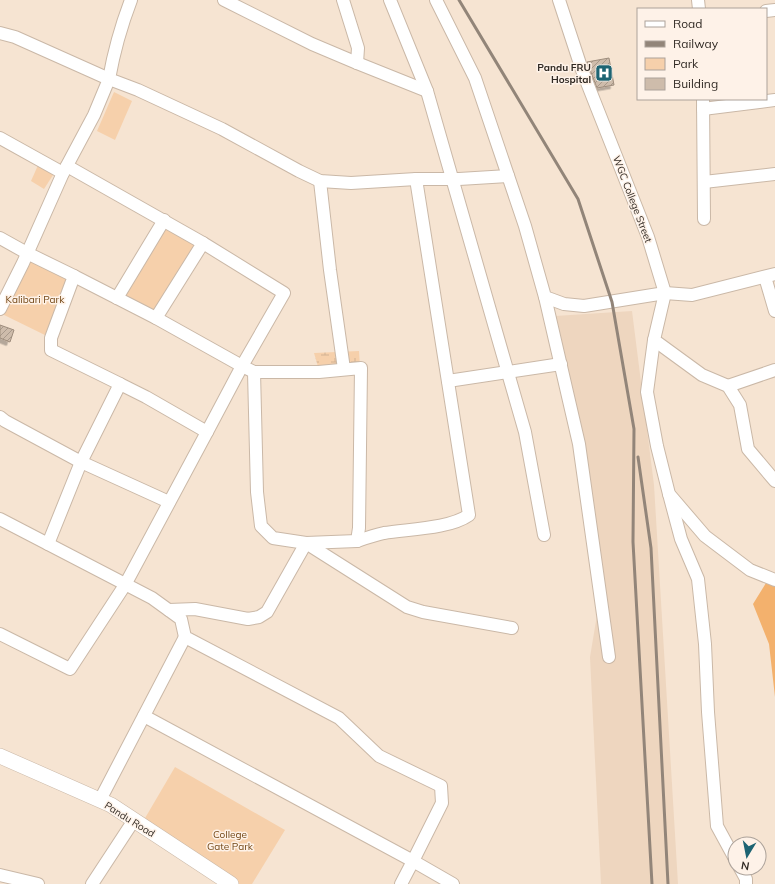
<svg xmlns="http://www.w3.org/2000/svg" width="775" height="884" font-family="Mulish,sans-serif">
  <style>
    .built { fill: #eed6bf }
    .green { fill: #f6d0ab }
    .wetland { fill: url(#wetland-marsh) }
    .water { fill: #f3b16d }
    .building { fill: url(#building-hatch); stroke: #9e8d7d; filter: url(#shadow) }
    .lines { fill: none; stroke-linecap: round; stroke-linejoin: round }
    .minor-casing { stroke: #cab8a7; stroke-width: 14 }
    .tertiary-casing { stroke: #cab8a7; stroke-width: 16 }
    .minor { stroke: #fff; stroke-width: 12 }
    .tertiary { stroke: #fff; stroke-width: 15 }
    .rail { stroke: #928579; stroke-width: 3 }
    .labels { text-anchor: middle; stroke-width: 3; stroke-linejoin: round; paint-order: stroke }
    .poi-label { font-size: 10px; font-weight: bold; fill: #312a24; stroke: #fef2e8; text-anchor: end }
    .street-label { font-size: 10px; fill: #312a24; stroke: #fef2e8 }
    .park-label { font-size: 10px; fill: #724614; stroke: #fef2e8 }
  </style>
  <defs>
    <pattern id="wetland-marsh" width="20" height="14" patternUnits="userSpaceOnUse"><rect width="20" height="14" fill="#f6d0ab"/><path d="M1 5h8M5 5V1M11 12h8M15 12V8" fill="none" stroke="#d3b393"/></pattern>
    <pattern id="building-hatch" width="6" height="6" patternUnits="userSpaceOnUse"><rect width="6" height="6" fill="#cebcab"/><path d="M-1 1l2-2M0 6l6-6M5 7l2-2" fill="none" stroke="#a8998b"/></pattern>
    <filter id="shadow"><feDropShadow dx="-3.5" dy="3.5" stdDeviation="0" flood-color="#0004"/></filter>
  </defs>
  <rect width="100%" height="100%" fill="#f6e4d2"/>
  <!-- built -->
  <path class="built" d="M 632,311 L 654,485 L 678,884 L 601,884 L 590,657 L 601,591 L 555,316 Z"/>
  <!-- green -->
  <g class="green">
    <path d="M 114,92 L 132,101 L 115,140 L 97,131 Z"/>
    <path d="M 39,163 L 55,172 L 44,189 L 31,181 Z"/>
    <path d="M 165,227 L 198,243 L 153,311 L 125,295 Z"/>
    <path d="M 27,253 L 69,274 L 51,338 L 0,313 Z"/>
    <path d="M 175,767 L 285,830 L 252,884 L 231,884 L 141,825 Z"/>
  </g>
  <!-- wetland -->
  <path class="wetland" d="M 359,351 L 360,367 L 319,370 L 314,353 Z"/>
  <!-- water -->
  <path class="water" d="M 766,583 L 775,586 L 775,697 L 769,644 L 753,604 Z"/>
  <!-- building -->
  <g class="building">
    <path d="M 609,58 L 614,85 L 597,88 L 587,62 Z"/>
    <path d="M 0,325 L 14,330 L 10,342 L 0,338 Z"/>
  </g>
  <g class="lines">
    <defs>
      <g id="minor">
        <path d="M 131,0 C 121,26 114,51 109,79 L 138,90 L 222,129 L 299,171 L 320,181 L 351,183 L 416,179 L 459,179 L 508,176"/>
        <path d="M 224,0 L 312,44 L 357,63 L 427,91"/>
        <path d="M 343,0 L 358,48 L 357,63"/>
        <path d="M 390,0 L 427,91 L 508,373 L 525,432 L 544,535"/>
        <path d="M 436,0 L 475,78 L 525,226 L 545,297 L 564,304 L 584,306 L 665,293 L 692,295 L 775,274"/>
        <path d="M 559,0 L 582,70 L 648,237 L 665,293 L 654,340 L 702,375 L 728,386 L 740,405 L 748,449 L 775,481"/>
        <path d="M 698,0 L 699,9"/>
        <path d="M 766,11 L 775,10"/>
        <path d="M 0,33 L 15,37 L 109,79 L 94,115 L 63,173 L 23,263 L 0,309"/>
        <path d="M 703,99 L 704,219"/>
        <path d="M 703,109 L 775,100"/>
        <path d="M 0,138 L 63,173"/>
        <path d="M 67,166 L 203,243 L 156,318 L 74,276"/>
        <path d="M 320,181 L 330,270 L 344,369"/>
        <path d="M 704,182 L 775,174"/>
        <path d="M 0,238 L 27,253 L 74,276 L 51,338 L 51,350 L 120,384 L 81,462 L 48,544"/>
        <path d="M 203,243 L 284,293 L 242,366 L 254,372 L 319,372 L 361,368 L 359,528 L 357,541 L 306,543 L 273,538 L 261,526 L 257,492 L 254,372"/>
        <path d="M 765,277 L 775,311"/>
        <path d="M 545,297 L 579,444 L 609,657"/>
        <path d="M 117,298 L 164,220"/>
        <path d="M 156,318 L 242,366 L 207,432"/>
        <path d="M 654,340 L 647,392 L 657,446 L 669,494 L 705,536 L 750,570 L 775,580"/>
        <path d="M 448,381 L 561,364"/>
        <path d="M 728,386 L 775,370"/>
        <path d="M 0,417 L 5,421 L 81,462 L 169,502"/>
        <path d="M 669,494 L 681,539 L 698,579 L 705,644 L 708,712 L 717,826 L 735,859"/>
        <path d="M 0,519 L 152,598 L 181,619 L 185,637 L 339,718 L 379,756 L 441,786 L 442,803 L 413,861 L 144,716"/>
        <path d="M 357,541 C 366,538 375,535 384,533 C 408,529 449,529 469,515 L 416,179"/>
        <path d="M 169,610 L 195,609 L 248,619 L 259,617 L 267,612 L 306,543 L 407,607 L 423,612 L 512,628"/>
        <path d="M 0,634 L 70,669 L 125,585 L 207,432 L 146,397 L 120,384"/>
        <path d="M 100,800 L 185,637"/>
        <path d="M 740,868 L 746,879 L 746,884"/>
        <path d="M 0,875 L 38,884"/>
        <path d="M 92,884 L 134,820"/>
        <path d="M 401,884 L 413,861 L 453,884"/>
      </g>
      <path id="tertiary" d="M 0,756 L 111,805 L 231,884"/>
    </defs>
    <!-- minor casing -->
    <use href="#minor" class="minor-casing"/>
    <!-- tertiary casing -->
    <use href="#tertiary" class="tertiary-casing"/>
    <!-- minor -->
    <use href="#minor" class="minor"/>
    <!-- tertiary -->
    <use href="#tertiary" class="tertiary"/>
    <!-- rail -->
    <g class="rail">
      <path d="M 459,0 L 578,199 L 612,302 L 634,429 L 633,542 L 652,884"/>
      <path d="M 638,457 L 651,548 L 668,884"/>
    </g>
  </g>
  <!-- icons -->
  <defs>
    <symbol id="hospital-square" viewBox="-11 -11 22 22"><rect x="-9" y="-9" width="18" height="18" rx="4" fill="#1d6473" stroke="#fef2e8"/><path d="M-5-5h3v3.5h4V-5h3V5h-3V1.5h-4V5h-3Z" fill="#fff"/></symbol>
  </defs>
  <g fill-rule="evenodd">
    <use href="#hospital-square" x="594" y="63" width="20" height="20"/>
  </g>
  <g class="labels">
    <!-- poi labels -->
    <g class="poi-label">
      <text x="591" y="71">Pandu FRU<tspan x="591" dy="12">Hospital</tspan></text>
    </g>
    <!-- street labels -->
    <g class="street-label">
      <text transform="translate(633 199) rotate(69)" y="4">WGC College Street</text>
      <text transform="translate(130 819) rotate(32)" y="4">Pandu Road</text>
    </g>
    <!-- park labels -->
    <g class="park-label">
      <text x="35" y="303">Kalibari Park</text>
      <text x="230" y="838">College<tspan x="230" dy="12">Gate Park</tspan></text>
    </g>
  </g>
  <!-- legend -->
  <rect x="637" y="8" width="130" height="92" fill="#fef2e8" stroke="#aca29a"/>
  <rect x="645" y="21" width="20" height="6" fill="#ffffff" stroke="#aca29a"/>
  <text x="673" y="28" font-size="12" fill="#312a24">Road</text>
  <rect x="645" y="41" width="20" height="6" fill="#928579" stroke="#aca29a"/>
  <text x="673" y="48" font-size="12" fill="#312a24">Railway</text>
  <rect x="645" y="58" width="20" height="12" fill="#f6d0ab" stroke="#aca29a"/>
  <text x="673" y="68" font-size="12" fill="#312a24">Park</text>
  <rect x="645" y="78" width="20" height="12" fill="#cebcab" stroke="#aca29a"/>
  <text x="673" y="88" font-size="12" fill="#312a24">Building</text>
  <!-- north arrow -->
  <g transform="translate(747 856) rotate(190)"><circle r="19" fill="#fef2e8" stroke="#aca29a"/>
  <path d="M0-3L7 15L0 10L-7 15Z" fill="#1d6473"/>
  <text y="-6" font-size="11" font-weight="bold" text-anchor="middle" fill="#312a24">N</text>
  </g>
</svg>
